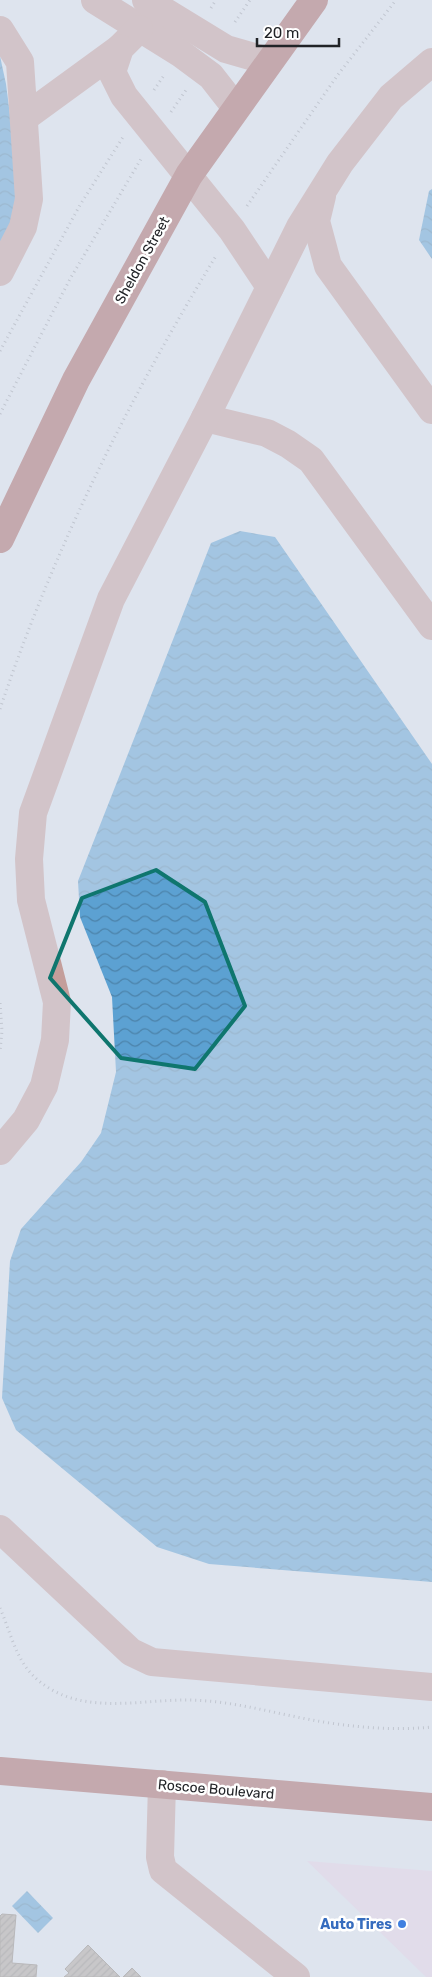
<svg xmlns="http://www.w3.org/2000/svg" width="432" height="1977" font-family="Rubik,sans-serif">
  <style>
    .commercial { fill: #e4d3e5 }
    .water { fill: url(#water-waves) }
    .building { fill: url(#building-hatch); stroke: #8b837a }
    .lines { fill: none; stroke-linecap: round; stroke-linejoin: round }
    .path { stroke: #9da2aa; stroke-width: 3; stroke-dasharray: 1 4; stroke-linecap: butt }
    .minor { stroke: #c49e9b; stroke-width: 28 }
    .major { stroke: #a4625f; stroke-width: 28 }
    .marked { fill: none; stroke: #0f766e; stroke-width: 4; stroke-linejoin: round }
    .shop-dot { fill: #3f7fe0; stroke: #fff; stroke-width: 2 }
    .labels { text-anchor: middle; stroke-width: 5; stroke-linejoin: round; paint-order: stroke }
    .street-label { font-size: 14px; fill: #212327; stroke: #fff }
    .shop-label { font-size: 14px; font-weight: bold; fill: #366cbe; stroke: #fff; text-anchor: end }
  </style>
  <defs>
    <pattern id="water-waves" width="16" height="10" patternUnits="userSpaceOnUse" patternTransform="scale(1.25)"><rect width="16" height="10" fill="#5ca1d2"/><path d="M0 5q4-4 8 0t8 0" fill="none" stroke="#4c83aa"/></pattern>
    <pattern id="building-hatch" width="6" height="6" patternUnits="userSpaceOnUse" patternTransform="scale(1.25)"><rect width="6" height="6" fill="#ada59c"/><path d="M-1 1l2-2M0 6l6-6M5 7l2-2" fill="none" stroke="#8c867f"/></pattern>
  </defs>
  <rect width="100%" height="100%" fill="#dee4ee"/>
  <!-- commercial -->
  <path class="commercial" d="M 307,1861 L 432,1871 L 432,1977 L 426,1977 Z"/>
  <!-- water -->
  <g class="water">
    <path d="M 0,56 L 6,84 L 20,193 L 11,224 L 0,245 Z"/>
    <path d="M 432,189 L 432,259 L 419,240 L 429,191 Z"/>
    <path d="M 240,531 L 275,537 L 432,764 L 432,1582 L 209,1564 L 157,1547 L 16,1430 L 2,1398 L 10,1261 L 21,1229 L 81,1162 L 101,1133 L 116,1072 L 112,997 L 80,917 L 78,881 L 211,543 Z"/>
    <path d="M 27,1891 L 53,1918 L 38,1933 L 12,1906 Z"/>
  </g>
  <!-- building -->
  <g class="building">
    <path d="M 2,1914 L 16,1915 L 12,1963 L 37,1965 L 36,1977 L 0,1977 L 0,1916 Z"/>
    <path d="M 88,1945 L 120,1977 L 64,1977 L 69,1973 L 65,1969 Z"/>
    <path d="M 132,1968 L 141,1977 L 123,1977 Z"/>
  </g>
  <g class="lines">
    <!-- path -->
    <g class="path">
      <path d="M 211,8 L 216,0"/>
      <path d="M 235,22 L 250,0"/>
      <path d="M 154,90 L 165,74"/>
      <path d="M 171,112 L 186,90"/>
      <path d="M 247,206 L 337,76 L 396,0"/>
      <path d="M 0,351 L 80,205 L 123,137"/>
      <path d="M 0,414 L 70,279 L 141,159"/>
      <path d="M 0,709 C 53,551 129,398 216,256"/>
      <path d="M 0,1003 L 2,1031 L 0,1051"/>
      <path d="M 0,1608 C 15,1643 17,1671 54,1691 C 93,1712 143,1700 185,1700 C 229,1700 269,1712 312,1720 C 350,1727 393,1731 432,1727"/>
    </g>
    <!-- minor -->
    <g class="minor">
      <path d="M 95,0 L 180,53 L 211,76 L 236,108"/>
      <path d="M 146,0 L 226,49 L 268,61"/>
      <path d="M 139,29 L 120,48 L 112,72 L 124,96 L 232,230 L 270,287"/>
      <path d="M 0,30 L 20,62 L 29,199 L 23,227 L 0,272"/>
      <path d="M 24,118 L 120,48"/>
      <path d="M 322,196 L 316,221 L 328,266 L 432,410"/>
      <path d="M 205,418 L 267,433 L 288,444 L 311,460 L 432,626"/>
      <path d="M 0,1151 L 26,1120 L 44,1086 L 55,1040 L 57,1002 L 31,900 L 29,859 L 33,813 L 111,599 L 205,418 L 300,227 L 340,163 L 391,97 L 432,62"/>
      <path d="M 0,1529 L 131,1652 L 152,1662 L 432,1687"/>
      <path d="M 162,1784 L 160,1857 L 163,1870 L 296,1977"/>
    </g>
    <!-- major -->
    <g class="major">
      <path d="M 0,539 L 76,380 L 189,175 L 314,0"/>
      <path d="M 0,1771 L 432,1807"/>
    </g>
  </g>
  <!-- marked area -->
  <path d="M0 0H432V1977H0ZM 156,870 L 205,902 L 245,1006 L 195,1069 L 121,1058 L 50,978 L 82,898 Z" fill="#dee4ee" fill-opacity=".55" fill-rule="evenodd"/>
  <path class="marked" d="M 156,870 L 205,902 L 245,1006 L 195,1069 L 121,1058 L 50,978 L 82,898 Z"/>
  <!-- markers -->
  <circle class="shop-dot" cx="402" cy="1924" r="5"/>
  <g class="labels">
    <!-- street labels -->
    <g class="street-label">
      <text transform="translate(142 260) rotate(-61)" y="5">Sheldon Street</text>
      <text transform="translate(216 1789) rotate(5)" y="5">Roscoe Boulevard</text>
    </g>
    <!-- shop labels -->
    <g class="shop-label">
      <text x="392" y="1929">Auto Tires</text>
    </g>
  </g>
  <!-- scale -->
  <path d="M257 38v8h82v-8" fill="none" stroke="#212327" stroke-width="2.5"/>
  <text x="264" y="38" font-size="15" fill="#212327" stroke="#ffffff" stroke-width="4" paint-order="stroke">20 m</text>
</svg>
